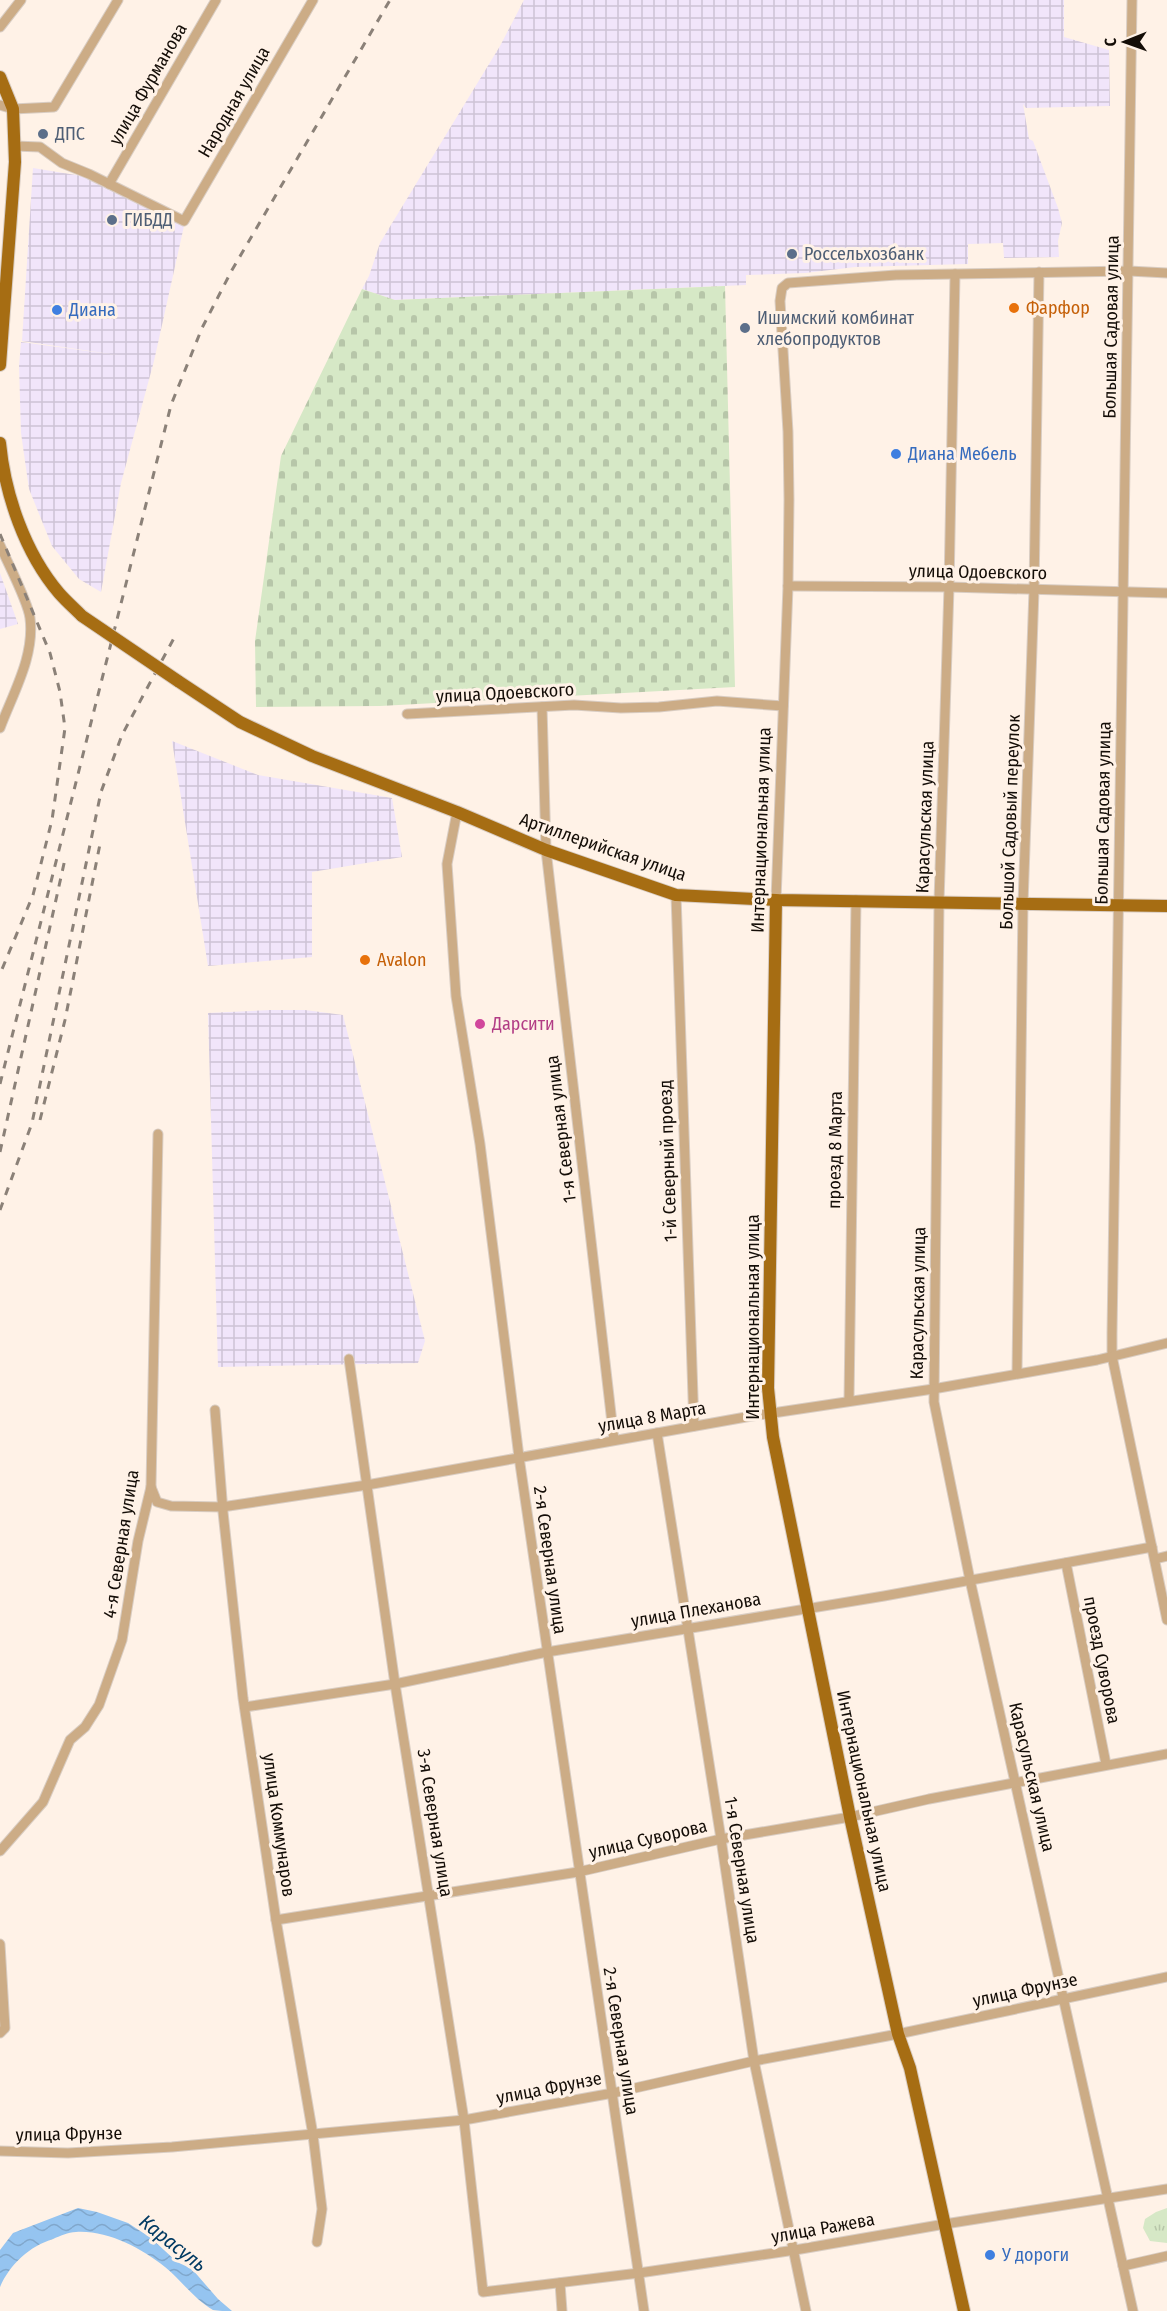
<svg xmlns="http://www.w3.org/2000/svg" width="1167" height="2311" font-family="'Fira Sans Condensed',sans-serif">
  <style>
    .industrial { fill: url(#industrial-grid) }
    .cemetery { fill: url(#cemetery-stones) }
    .park { fill: url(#park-tufts) }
    .water { fill: url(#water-waves) }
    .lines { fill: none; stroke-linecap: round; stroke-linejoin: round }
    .minor-casing { stroke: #d9cdc3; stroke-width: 11 }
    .major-casing { stroke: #d9cdc3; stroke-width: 14 }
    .minor { stroke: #ccac86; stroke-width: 9 }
    .major { stroke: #a66d13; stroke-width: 12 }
    .rail { stroke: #8b8178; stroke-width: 3; stroke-dasharray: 8 8; stroke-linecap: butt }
    .major-bridge-casing { stroke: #d9cdc3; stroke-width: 14; stroke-linecap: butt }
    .major-bridge { stroke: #a66d13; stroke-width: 12 }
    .service-dot { fill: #5c6f8a; stroke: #fff2e7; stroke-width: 2 }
    .food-dot { fill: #e8710a; stroke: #fff2e7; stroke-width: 2 }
    .shop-dot { fill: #3f7fe0; stroke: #fff2e7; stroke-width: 2 }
    .hotel-dot { fill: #d1479c; stroke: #fff2e7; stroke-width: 2 }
    .labels { text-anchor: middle; stroke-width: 6; stroke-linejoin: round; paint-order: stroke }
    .street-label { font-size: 18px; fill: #140d07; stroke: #fff2e7 }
    .service-label { font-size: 18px; fill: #4e5e75; stroke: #fff2e7; text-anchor: start }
    .food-label { font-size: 18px; fill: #c56008; stroke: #fff2e7; text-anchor: start }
    .shop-label { font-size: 18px; fill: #366cbe; stroke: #fff2e7; text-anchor: start }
    .hotel-label { font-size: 18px; fill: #b23c85; stroke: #fff2e7; text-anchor: start }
    .water-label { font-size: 20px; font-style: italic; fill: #023a62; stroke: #fff2e7 }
  </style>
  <defs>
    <pattern id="industrial-grid" width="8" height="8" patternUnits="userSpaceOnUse" patternTransform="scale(1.5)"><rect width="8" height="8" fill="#f1e5fa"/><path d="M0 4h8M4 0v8" fill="none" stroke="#cec3d5"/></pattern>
    <pattern id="cemetery-stones" width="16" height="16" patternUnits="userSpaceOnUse" patternTransform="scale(1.5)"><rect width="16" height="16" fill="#d6e8c6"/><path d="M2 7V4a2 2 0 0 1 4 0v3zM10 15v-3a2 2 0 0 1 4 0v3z" fill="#b7c6a9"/></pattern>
    <pattern id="park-tufts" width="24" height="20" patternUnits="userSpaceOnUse" patternTransform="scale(1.5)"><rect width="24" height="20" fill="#d6e8c6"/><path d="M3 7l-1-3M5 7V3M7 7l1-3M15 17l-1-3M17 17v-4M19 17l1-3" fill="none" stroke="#b7c6a9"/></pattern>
    <pattern id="water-waves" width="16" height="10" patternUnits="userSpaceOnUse" patternTransform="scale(1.5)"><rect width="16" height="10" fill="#95c4f0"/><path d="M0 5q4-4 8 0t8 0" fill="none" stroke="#80a7cc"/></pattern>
  </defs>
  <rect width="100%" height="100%" fill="#fff2e7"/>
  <!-- industrial -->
  <g class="industrial">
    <path d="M 524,0 L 1064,0 L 1064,37 L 1109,50 L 1110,106 L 1026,108 L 1023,104 L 1029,139 L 1033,141 L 1058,208 L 1062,223 L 1058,241 L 1059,257 L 1004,258 L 1003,243 L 968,244 L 968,264 L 855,267 L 805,273 L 746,275 L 746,285 L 395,300 L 362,289 L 369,276 L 380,243 L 500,46 Z"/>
    <path d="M 33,168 L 88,177 L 184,226 L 154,361 L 121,483 L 101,592 L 79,579 L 52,546 L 29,489 L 21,433 L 19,366 L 21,342 L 124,356 L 22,341 Z"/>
    <path d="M 0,573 L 18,624 L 0,629 Z"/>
    <path d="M 172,741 L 258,775 L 392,798 L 402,857 L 312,872 L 312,957 L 208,966 Z"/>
    <path d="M 270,1010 L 305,1010 L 343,1015 L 425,1341 L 418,1363 L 218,1367 L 208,1013 Z"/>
  </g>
  <!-- cemetery -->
  <path class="cemetery" d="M 725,286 L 735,687 L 380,706 L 256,707 L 255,641 L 281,456 L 362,289 L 395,300 Z"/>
  <!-- park -->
  <path class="park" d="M 1167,2208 L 1167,2243 L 1150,2241 L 1143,2228 L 1145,2219 L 1156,2212 Z"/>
  <!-- water -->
  <path class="water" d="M 78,2208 L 97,2212 L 128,2223 L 151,2238 L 177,2262 L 192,2269 L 218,2299 L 232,2311 C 226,2311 218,2311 213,2310 C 194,2299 181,2280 165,2267 C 141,2248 107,2230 76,2232 C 68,2232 60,2236 53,2239 C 30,2246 10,2264 0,2287 L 0,2250 L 13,2233 Z"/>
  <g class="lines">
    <defs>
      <g id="minor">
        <path d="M 1132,0 L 1112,1334 L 1112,1356 L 1167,1620"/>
        <path d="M 0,27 L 21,0"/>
        <path d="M 0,105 L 13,109 L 54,107 L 118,0"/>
        <path d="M 15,146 L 40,147 L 62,163 L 89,174 L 184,221 L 313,0"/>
        <path d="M 109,184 L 216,0"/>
        <path d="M 955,274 L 949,587 L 939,902 L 934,1402 L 970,1580 L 1133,2311"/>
        <path d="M 0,545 C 7,562 28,601 30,618 C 35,656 13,693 0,728"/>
        <path d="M 788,586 L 949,587 L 1167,593"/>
        <path d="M 542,707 L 546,850 L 614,1440"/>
        <path d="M 407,714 L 574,705 L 621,708 L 659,707 L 717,701 L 783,706"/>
        <path d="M 457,812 L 447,864 L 456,996 L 480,1144 L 519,1457 L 644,2311"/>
        <path d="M 676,895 L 694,1426"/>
        <path d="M 776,900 L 788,586 L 789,500 L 788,432 L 780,301 L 782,288 L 788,283 L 896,275 L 1129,271 L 1167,273"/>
        <path d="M 349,1359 L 395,1684 L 464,2120 L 483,2292 L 639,2273 L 795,2250 L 945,2224 L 1167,2189"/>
        <path d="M 1017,1373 L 1023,904 L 1034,590 L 1039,272"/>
        <path d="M 849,1400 L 856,900"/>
        <path d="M 215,1410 L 223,1512 L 243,1698 L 276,1920 L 313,2135 L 322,2209 L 317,2242"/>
        <path d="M 657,1433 L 721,1839 L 754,2061 L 806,2311"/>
        <path d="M 151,1487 L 157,1502 L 171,1506 L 222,1507 L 367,1485 L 746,1417 L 933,1389 L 1097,1360 L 1167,1343"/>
        <path d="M 1155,1559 L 1167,1556"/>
        <path d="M 1066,1563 L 1106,1764"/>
        <path d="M 245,1707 L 395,1684 L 547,1652 L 884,1596 L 1152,1547"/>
        <path d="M 0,1851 L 43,1802 L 70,1740 L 85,1727 L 99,1705 L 122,1640 L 138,1541 L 151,1487 L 158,1134"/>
        <path d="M 276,1920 L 578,1872 L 721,1839 L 850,1817 L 929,1799 L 1167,1754"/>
        <path d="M 0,1944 L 5,2028 L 0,2033"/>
        <path d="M 0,2151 L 68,2153 L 172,2147 L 464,2120 L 613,2093 L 754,2061 L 898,2034 L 1167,1977"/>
        <path d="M 1123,2266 L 1167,2256"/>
        <path d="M 560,2283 L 562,2311"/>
      </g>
      <g id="major">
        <path d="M 0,77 L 13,109 L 15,162 L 0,365"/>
        <path d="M 0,443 C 5,495 25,553 59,593 C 66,601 74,608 82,616"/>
        <path d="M 178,681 L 240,722 L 312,756 L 457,812 L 546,850 L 676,895 L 776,900 L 1167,906"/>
        <path d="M 776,900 L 768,1388 L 773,1437 L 850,1817 L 898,2034 L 910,2068 L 964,2311"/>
      </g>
    </defs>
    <!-- minor casing -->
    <use href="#minor" class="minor-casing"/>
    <!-- major casing -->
    <use href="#major" class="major-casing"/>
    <!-- minor -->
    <use href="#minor" class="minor"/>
    <!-- major -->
    <use href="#major" class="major"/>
    <!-- rail -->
    <g class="rail">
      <path d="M 0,534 L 50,653 L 60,692 L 65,728 L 52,820 L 33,895 L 0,974"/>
      <path d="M 0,1084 L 171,405 L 202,328 L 232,270 L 390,0"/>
      <path d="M 40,1120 L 65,1020 L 101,839"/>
      <path d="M 0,1152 L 65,859"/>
      <path d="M 0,1210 L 32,1123 L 101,792 L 122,735 L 174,638"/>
    </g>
    <defs>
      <path id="major-bridge" d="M 82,616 L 178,681"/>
    </defs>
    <!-- major-bridge casing -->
    <use href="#major-bridge" class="major-bridge-casing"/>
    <!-- major-bridge -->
    <use href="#major-bridge" class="major-bridge"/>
  </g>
  <!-- markers -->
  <g class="service-dot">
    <circle cx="43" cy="134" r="6"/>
    <circle cx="112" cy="220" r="6"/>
    <circle cx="792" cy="254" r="6"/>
    <circle cx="745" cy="328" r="6"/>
  </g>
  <g class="food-dot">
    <circle cx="1014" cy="308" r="6"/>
    <circle cx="365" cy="960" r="6"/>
  </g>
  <g class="shop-dot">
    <circle cx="57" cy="310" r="6"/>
    <circle cx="896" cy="454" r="6"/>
    <circle cx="990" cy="2255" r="6"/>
  </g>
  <circle class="hotel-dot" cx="480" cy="1024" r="6"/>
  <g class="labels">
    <!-- street labels -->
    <g class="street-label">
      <text transform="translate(148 84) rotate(-60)" y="6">улица Фурманова</text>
      <text transform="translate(234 102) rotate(-60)" y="6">Народная улица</text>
      <text transform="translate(1111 327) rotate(-89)" y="6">Большая Садовая улица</text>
      <text transform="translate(978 572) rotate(1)" y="6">улица Одоевского</text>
      <text transform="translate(505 693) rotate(-3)" y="6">улица Одоевского</text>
      <text transform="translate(1103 813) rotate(-89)" y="6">Большая Садовая улица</text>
      <text transform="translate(925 817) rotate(-88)" y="6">Карасульская улица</text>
      <text transform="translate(1010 822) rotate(-88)" y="6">Большой Садовый переулок</text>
      <text transform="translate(761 830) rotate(-88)" y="6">Интернациональная улица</text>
      <text transform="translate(603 847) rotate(19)" y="6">Артиллерийская улица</text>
      <text transform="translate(561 1129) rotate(-97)" y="6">1-я Северная улица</text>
      <text transform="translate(835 1150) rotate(-89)" y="6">проезд 8 Марта</text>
      <text transform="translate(668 1161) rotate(-92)" y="6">1-й Северный проезд</text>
      <text transform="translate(918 1303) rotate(-89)" y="6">Карасульская улица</text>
      <text transform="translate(753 1317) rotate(-90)" y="6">Интернациональная улица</text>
      <text transform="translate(652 1417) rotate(-10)" y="6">улица 8 Марта</text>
      <text transform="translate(121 1544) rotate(-81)" y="6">4-я Северная улица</text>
      <text transform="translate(550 1560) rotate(82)" y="6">2-я Северная улица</text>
      <text transform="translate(696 1610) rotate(-10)" y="6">улица Плеханова</text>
      <text transform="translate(1102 1660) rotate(79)" y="6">проезд Суворова</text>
      <text transform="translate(1032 1777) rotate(77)" y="6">Карасульская улица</text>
      <text transform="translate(864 1791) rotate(78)" y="6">Интернациональная улица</text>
      <text transform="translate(435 1823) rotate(81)" y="6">3-я Северная улица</text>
      <text transform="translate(279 1825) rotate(82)" y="6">улица Коммунаров</text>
      <text transform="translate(648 1839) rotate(-13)" y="6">улица Суворова</text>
      <text transform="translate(742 1870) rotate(81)" y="6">1-я Северная улица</text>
      <text transform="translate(1025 1990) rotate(-12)" y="6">улица Фрунзе</text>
      <text transform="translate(621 2041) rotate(81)" y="6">2-я Северная улица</text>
      <text transform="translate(549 2088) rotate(-11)" y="6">улица Фрунзе</text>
      <text transform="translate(69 2134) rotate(-1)" y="6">улица Фрунзе</text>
      <text transform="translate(823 2228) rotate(-10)" y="6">улица Ражева</text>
    </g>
    <!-- service labels -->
    <g class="service-label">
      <text x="55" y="140">ДПС</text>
      <text x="124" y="226">ГИБДД</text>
      <text x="804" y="260">Россельхозбанк</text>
      <text x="757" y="324">Ишимский комбинат<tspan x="757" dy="21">хлебопродуктов</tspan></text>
    </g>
    <!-- food labels -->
    <g class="food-label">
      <text x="1026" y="314">Фарфор</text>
      <text x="377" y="966">Avalon</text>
    </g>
    <!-- shop labels -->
    <g class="shop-label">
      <text x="69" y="316">Диана</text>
      <text x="908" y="460">Диана Мебель</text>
      <text x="1002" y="2261">У дороги</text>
    </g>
    <!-- hotel labels -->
    <g class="hotel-label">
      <text x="492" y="1030">Дарсити</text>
    </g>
    <!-- water labels -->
    <g class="water-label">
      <text transform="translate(173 2243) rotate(38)" y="7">Карасуль</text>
    </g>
  </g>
  <!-- north arrow -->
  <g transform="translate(1125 42) rotate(269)" stroke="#fff2e7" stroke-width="4.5" paint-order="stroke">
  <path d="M0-4.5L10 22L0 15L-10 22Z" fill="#140d07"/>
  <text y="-9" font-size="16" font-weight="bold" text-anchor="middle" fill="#140d07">С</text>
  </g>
</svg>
